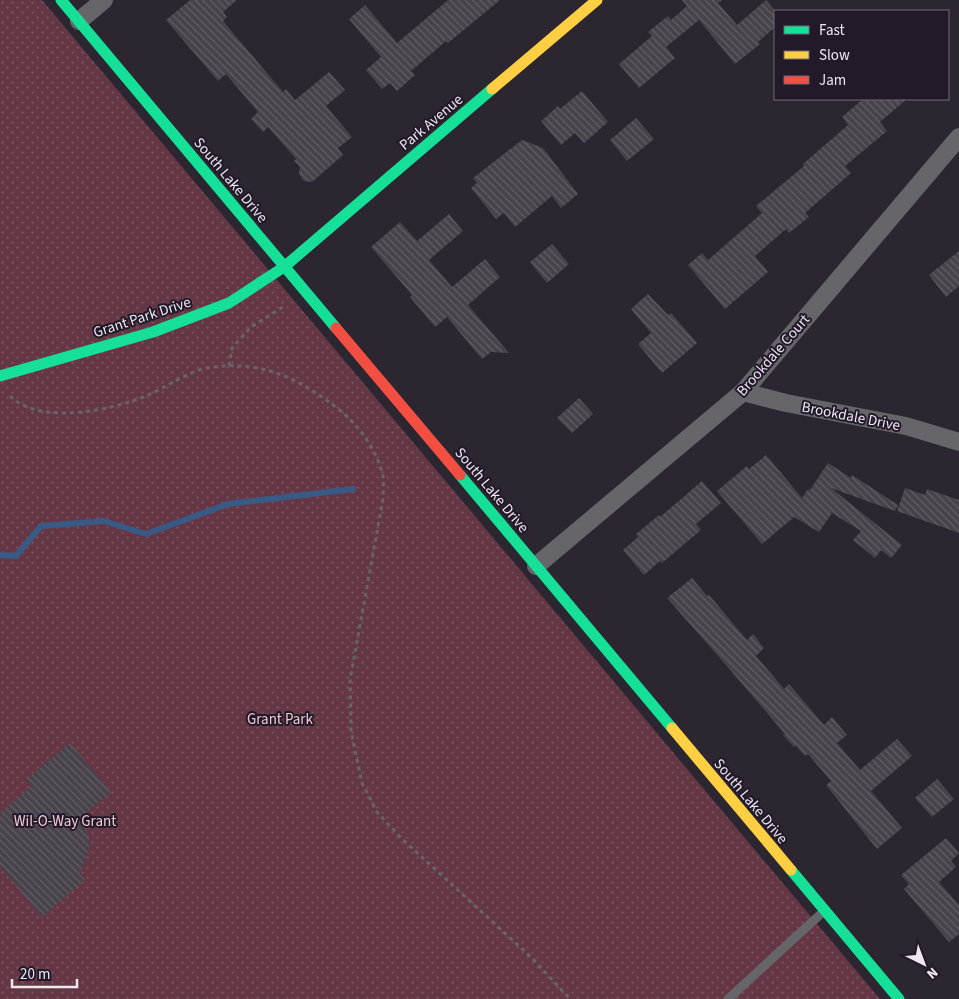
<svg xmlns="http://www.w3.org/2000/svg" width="959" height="999" font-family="'Source Sans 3',sans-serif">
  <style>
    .park { fill: url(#park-dots) }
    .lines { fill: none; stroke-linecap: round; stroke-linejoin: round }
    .stream { stroke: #395a85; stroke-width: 6 }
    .building { fill: url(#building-back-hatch) }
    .path { stroke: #66656a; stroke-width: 3; stroke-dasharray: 4 4; stroke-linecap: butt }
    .lane { stroke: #66666a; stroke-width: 9 }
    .street { stroke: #66666a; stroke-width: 18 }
    .fast { stroke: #16e098; stroke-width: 11 }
    .slow { stroke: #ffcf43; stroke-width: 11 }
    .jam { stroke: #f24e42; stroke-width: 11 }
    .labels { text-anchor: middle; stroke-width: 4; stroke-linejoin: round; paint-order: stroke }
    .street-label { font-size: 15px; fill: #ede7f2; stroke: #221929 }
    .park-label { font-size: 15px; fill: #f3cbd4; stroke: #221929 }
  </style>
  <defs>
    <pattern id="park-dots" width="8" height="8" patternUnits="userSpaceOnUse" patternTransform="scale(1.25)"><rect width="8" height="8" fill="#653745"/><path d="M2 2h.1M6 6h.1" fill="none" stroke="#7b5460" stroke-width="1.8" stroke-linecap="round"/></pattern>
    <pattern id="building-back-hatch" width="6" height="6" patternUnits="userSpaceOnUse" patternTransform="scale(1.25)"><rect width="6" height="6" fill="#48424a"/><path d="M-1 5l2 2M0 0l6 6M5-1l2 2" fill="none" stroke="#635d65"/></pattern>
  </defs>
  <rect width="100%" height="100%" fill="#2b262f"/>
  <!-- park -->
  <path class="park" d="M 0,0 L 42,0 L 880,999 L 0,999 Z"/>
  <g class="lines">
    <!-- stream -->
    <path class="stream" d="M 0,555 L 16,556 L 41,526 L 104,521 L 146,534 L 228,504 L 353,489"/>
  </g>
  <!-- building -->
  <g class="building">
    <path d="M 190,0 L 237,0 L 223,12 L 227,17 L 223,21 L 283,92 L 286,89 L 295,100 L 329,72 L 345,90 L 326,106 L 352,137 L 338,148 L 343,155 L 312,182 L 304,181 L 299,174 L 300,167 L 294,161 L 296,159 L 268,127 L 263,132 L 251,119 L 258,112 L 226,74 L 218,81 L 166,20 Z"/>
    <path d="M 448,0 L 500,0 L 448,43 L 446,41 L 411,71 L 415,75 L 397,91 L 390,83 L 382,89 L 366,70 L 381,57 L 349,19 L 365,5 L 397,43 Z"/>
    <path d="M 682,0 L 722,0 L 718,3 L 737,25 L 766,0 L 775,11 L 775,27 L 758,42 L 760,44 L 735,64 L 699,20 L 666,47 L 675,58 L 639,88 L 619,64 L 652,36 L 648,32 L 668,16 L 671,20 L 687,6 Z"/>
    <path d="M 582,91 L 608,122 L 584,143 L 575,133 L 561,145 L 541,121 L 558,106 L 560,109 Z"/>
    <path d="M 863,99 L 907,99 L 880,122 L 887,131 L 845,166 L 851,173 L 805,213 L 809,217 L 789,233 L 786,229 L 755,256 L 768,272 L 725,309 L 688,265 L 702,253 L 708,260 L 762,213 L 756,206 L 804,166 L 803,164 L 848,125 L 842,117 Z"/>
    <path d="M 636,118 L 654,139 L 627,161 L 610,140 Z"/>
    <path d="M 522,140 L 543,148 L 578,194 L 561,208 L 552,196 L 515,227 L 504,213 L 496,219 L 471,188 L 477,183 L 473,178 Z"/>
    <path d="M 449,214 L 463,231 L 429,260 L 452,287 L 485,259 L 500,277 L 468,305 L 509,353 L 491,352 L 482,359 L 447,317 L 435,327 L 410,297 L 412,295 L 371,247 L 400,222 L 417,241 Z"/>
    <path d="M 552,244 L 569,264 L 547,283 L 530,262 Z"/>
    <path d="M 959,251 L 959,286 L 946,297 L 929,275 Z"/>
    <path d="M 648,294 L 668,315 L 671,313 L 697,343 L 662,373 L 638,344 L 651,333 L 631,309 Z"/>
    <path d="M 579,398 L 593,414 L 572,433 L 557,418 Z"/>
    <path d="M 766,455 L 802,498 L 808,489 L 810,490 L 828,463 L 851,478 L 852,475 L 898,505 L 895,511 L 831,488 L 902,545 L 891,558 L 881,550 L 875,558 L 853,540 L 861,531 L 832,513 L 819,532 L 794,517 L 762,544 L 717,491 L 747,466 L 749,469 Z"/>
    <path d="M 702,481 L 721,503 L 696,524 L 701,530 L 662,563 L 660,561 L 644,575 L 623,550 L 638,537 L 636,534 L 659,515 L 660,517 Z"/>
    <path d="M 905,488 L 925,495 L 927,489 L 959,500 L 959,533 L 897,511 Z"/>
    <path d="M 692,578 L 707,596 L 709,595 L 747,640 L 753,634 L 764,648 L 756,656 L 784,689 L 789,684 L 824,725 L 832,717 L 847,735 L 837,743 L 860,770 L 897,739 L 912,756 L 871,791 L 902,828 L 877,849 L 826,785 L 831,781 L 808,754 L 805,756 L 796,746 L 794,747 L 783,735 L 785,734 L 726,665 L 667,598 Z"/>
    <path d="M 70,743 L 111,792 L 83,815 L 90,844 L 80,874 L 85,880 L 42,917 L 0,866 L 0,813 L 32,786 L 26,780 Z"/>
    <path d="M 937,779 L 954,799 L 932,817 L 915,798 Z"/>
    <path d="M 946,838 L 959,853 L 951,861 L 956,867 L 939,882 L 959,905 L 959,934 L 949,942 L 904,889 L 909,884 L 901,875 Z"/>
  </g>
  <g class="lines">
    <!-- path -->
    <g class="path">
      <path d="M 229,366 L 232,348 L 251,327 L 286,305"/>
      <path d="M 10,396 C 40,426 114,410 148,395 C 165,388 189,371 207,368 C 258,359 297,377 337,408 C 358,424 377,450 383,476 C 384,483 383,492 383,499 L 350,680 L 351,731 L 362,783 L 377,812 L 401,838 L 532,958 L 570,999"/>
    </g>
    <!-- lane -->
    <path class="lane" d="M 728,999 L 824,911"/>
    <!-- street -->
    <g class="street">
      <path d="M 79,21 L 104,0"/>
      <path d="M 743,392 L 786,403 L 906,426 L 959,442"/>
      <path d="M 536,566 L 743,392 L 959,137"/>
    </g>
    <!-- fast -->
    <g class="fast">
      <path d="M 61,0 L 336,328"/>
      <path d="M 0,376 L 153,332 L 229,303 L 284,267 L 492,89"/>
      <path d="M 460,475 L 672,728"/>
      <path d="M 791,870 L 899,999"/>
    </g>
    <!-- slow -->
    <g class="slow">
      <path d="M 492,89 L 597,0"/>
      <path d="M 672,728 L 791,870"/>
    </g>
    <!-- jam -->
    <path class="jam" d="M 336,328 L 460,475"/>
  </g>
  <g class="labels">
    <!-- street labels -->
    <g class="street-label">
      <text transform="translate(431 122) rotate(-40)" y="5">Park Avenue</text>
      <text transform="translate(231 180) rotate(50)" y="5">South Lake Drive</text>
      <text transform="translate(142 317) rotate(-18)" y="5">Grant Park Drive</text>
      <text transform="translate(773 355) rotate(-49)" y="5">Brookdale Court</text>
      <text transform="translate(851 416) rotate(11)" y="5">Brookdale Drive</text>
      <text transform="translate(492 490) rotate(50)" y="5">South Lake Drive</text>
      <text transform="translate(751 801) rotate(50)" y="5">South Lake Drive</text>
    </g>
    <!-- park labels -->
    <g class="park-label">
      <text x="280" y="724">Grant Park</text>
      <text x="65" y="826">Wil-O-Way Grant</text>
    </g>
  </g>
  <!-- legend -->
  <rect x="774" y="10" width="175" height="90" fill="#221929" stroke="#736b79"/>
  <rect x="784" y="26" width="25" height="8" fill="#16e098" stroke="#736b79"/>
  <text x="819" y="35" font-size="15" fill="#ede7f2">Fast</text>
  <rect x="784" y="51" width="25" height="8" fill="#ffcf43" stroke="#736b79"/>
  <text x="819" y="60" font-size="15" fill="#ede7f2">Slow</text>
  <rect x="784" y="76" width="25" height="8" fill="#f24e42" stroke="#736b79"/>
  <text x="819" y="85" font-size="15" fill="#ede7f2">Jam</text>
  <!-- north arrow -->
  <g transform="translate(924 964) rotate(138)" stroke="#221929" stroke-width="4" paint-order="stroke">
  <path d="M0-4L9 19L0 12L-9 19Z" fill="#ede7f2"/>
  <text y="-8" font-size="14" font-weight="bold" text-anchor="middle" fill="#ede7f2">N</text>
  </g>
  <!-- scale -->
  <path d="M12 979v8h65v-8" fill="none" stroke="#ede7f2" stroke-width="2.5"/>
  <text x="20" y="979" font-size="15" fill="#ede7f2" stroke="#221929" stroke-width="4" paint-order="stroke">20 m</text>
</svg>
